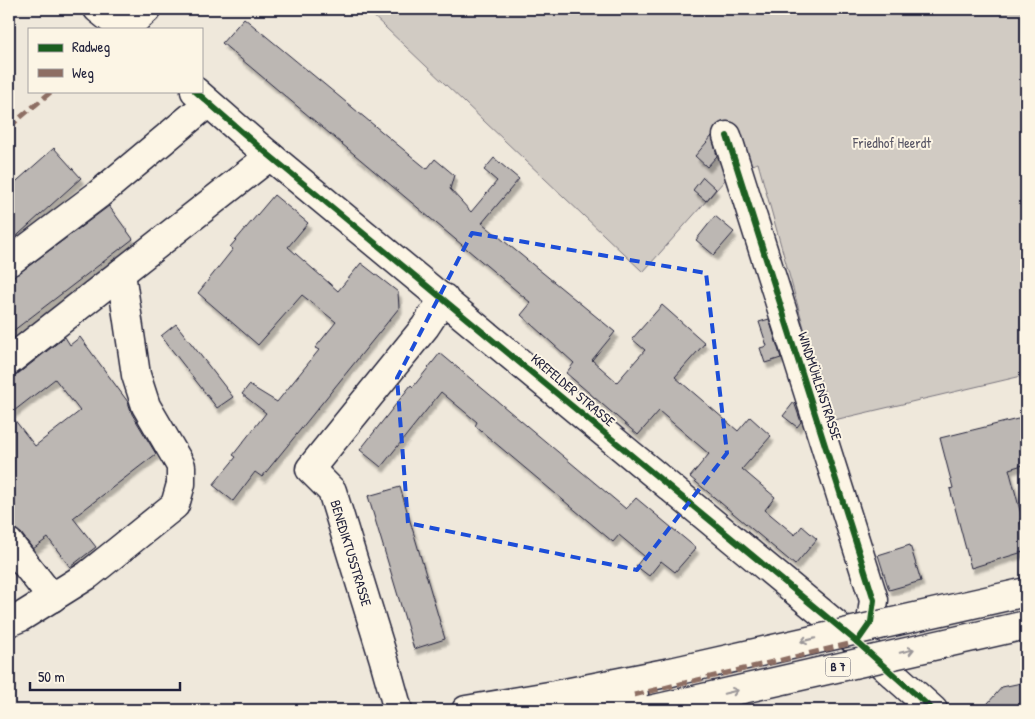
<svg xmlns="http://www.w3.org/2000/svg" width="1035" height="719" font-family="'Patrick Hand',sans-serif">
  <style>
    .green { fill: #d1cbc3; stroke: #7a767f }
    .building { fill: #bcb7b3; stroke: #22223b; fill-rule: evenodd; filter: url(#shadow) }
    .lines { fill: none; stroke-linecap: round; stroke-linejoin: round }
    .minor-casing { stroke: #22223b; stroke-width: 31 }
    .major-casing { stroke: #22223b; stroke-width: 31 }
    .highway-casing { stroke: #22223b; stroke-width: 31 }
    .minor { stroke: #fcf5e5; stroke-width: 28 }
    .major { stroke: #fcf5e5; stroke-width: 28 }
    .highway { stroke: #fcf5e5; stroke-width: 28 }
    .highway-bridge-casing { stroke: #22223b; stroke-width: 31; stroke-linecap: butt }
    .highway-bridge { stroke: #fcf5e5; stroke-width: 28 }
    .quiet { stroke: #8d6e63; stroke-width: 5; stroke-dasharray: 10 5; stroke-linecap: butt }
    .cycleway-casing { stroke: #fcf5e5; stroke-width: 9 }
    .cycleway { stroke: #1b5e20; stroke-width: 6 }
    .oneway { stroke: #9a9698 }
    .marked { fill: none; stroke: #1d4ed8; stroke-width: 4; stroke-dasharray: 10 6; stroke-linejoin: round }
    .labels { text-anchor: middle; stroke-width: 4; stroke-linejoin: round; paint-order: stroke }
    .shield { fill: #fcf5e5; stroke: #63616e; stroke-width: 1 }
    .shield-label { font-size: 12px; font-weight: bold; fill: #22223b }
    .park-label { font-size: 14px; fill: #575564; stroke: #fcf5e5 }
    .street-label { font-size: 14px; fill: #22223b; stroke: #fcf5e5 }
  </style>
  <defs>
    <filter id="shadow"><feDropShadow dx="3" dy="5.5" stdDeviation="1" flood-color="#0004"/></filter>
  </defs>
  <rect width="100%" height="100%" fill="#efe8db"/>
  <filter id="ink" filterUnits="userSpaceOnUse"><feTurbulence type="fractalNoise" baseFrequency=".02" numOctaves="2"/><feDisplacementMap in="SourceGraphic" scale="10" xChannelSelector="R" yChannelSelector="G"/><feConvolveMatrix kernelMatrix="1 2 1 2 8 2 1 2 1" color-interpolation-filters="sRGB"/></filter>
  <g filter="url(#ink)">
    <!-- green -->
    <path class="green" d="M 366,9 L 1026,9 L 1026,375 L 830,421 L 758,163 L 733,171 L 643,272 Z"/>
    <!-- building -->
    <g class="building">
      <path d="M 244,18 L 427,169 L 435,159 L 454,175 L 450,189 L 471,212 L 497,181 L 484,170 L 494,158 L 519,179 L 482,223 L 615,332 L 592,360 L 617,382 L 645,350 L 632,339 L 662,305 L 705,343 L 675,377 L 738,431 L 750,417 L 771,436 L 742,469 L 775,497 L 765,510 L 795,535 L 802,526 L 817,539 L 795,565 L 690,477 L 709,454 L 659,411 L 638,435 L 566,373 L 574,363 L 521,315 L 531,303 L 222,43 Z"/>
      <path d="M 712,136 L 717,156 L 707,167 L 695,156 Z"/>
      <path d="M 54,148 L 81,178 L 9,243 L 9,188 Z"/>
      <path d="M 703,177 L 716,189 L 706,201 L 693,190 Z"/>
      <path d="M 274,195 L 308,223 L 288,247 L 338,291 L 361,263 L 398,292 L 399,308 L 262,477 L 255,472 L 233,501 L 213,485 L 236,457 L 233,455 L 266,413 L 242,394 L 249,385 L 277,402 L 319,350 L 315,348 L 336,322 L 302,295 L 258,345 L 198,293 L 233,249 L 230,247 Z"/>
      <path d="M 109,206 L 133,239 L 9,334 L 9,277 L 18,274 Z"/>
      <path d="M 715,216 L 734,232 L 714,255 L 696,240 Z"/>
      <path d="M 769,319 L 781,358 L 765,363 L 760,348 L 767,346 L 759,322 Z"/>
      <path d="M 176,324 L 233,397 L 217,408 L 161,336 Z"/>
      <path d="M 65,337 L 70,345 L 80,337 L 128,402 L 132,414 L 156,454 L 73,518 L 96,547 L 70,567 L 48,538 L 33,549 L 21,533 L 9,528 L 9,377 L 19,373 ZM 55,379 L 80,411 L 35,446 L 10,414 Z"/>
      <path d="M 440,353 L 626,509 L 636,498 L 696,548 L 675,572 L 661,561 L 649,576 L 636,566 L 644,556 L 619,535 L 613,542 L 475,426 L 477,422 L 441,392 L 381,467 L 360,450 L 411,385 L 413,387 Z"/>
      <path d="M 794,402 L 801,422 L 797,427 L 783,416 Z"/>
      <path d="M 1026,417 L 1026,464 L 1009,469 L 1022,518 L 1020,519 L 1026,542 L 1026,551 L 971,568 L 950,489 L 953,488 L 940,438 Z"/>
      <path d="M 400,487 L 445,639 L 414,649 L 368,496 Z"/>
      <path d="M 910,545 L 921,581 L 889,590 L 878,555 Z"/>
      <path d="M 1026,682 L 1026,710 L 982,710 L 1002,687 Z"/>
    </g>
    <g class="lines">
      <defs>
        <g id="minor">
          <path d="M 125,29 L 147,9"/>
          <path d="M 727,136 L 874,600 L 871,622 L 857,642"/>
          <path d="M 9,262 L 99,194 L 208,103"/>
          <path d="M 9,361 L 270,156"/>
          <path d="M 9,543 L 52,598"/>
          <path d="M 9,622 L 21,617 L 88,575 L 175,505 L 181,484 L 181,466 L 146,406 L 136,375 L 121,273"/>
          <path d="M 398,710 L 384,660 L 332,491 L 310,469 L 425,327 L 444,298"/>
          <path d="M 550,710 L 634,695"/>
        </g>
        <g id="major">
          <path d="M 98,9 L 123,29"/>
          <path d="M 195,91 L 258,146 L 857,642 L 933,710"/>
        </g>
        <path id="highway" d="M 466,710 L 555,695 L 671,672"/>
      </defs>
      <!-- minor casing -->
      <use href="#minor" class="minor-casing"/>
      <!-- major casing -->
      <use href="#major" class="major-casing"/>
      <!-- highway casing -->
      <use href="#highway" class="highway-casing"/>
      <!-- minor -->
      <use href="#minor" class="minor"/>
      <!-- major -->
      <use href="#major" class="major"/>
      <!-- highway -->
      <use href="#highway" class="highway"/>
      <defs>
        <g id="highway-bridge">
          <path d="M 671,672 L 1026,592"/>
          <path d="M 650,710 L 1026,625"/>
        </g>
      </defs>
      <!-- highway-bridge casing -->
      <use href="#highway-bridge" class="highway-bridge-casing"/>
      <!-- highway-bridge -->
      <use href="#highway-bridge" class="highway-bridge"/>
      <!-- quiet -->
      <g class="quiet">
        <path d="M 9,127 L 52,91"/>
        <path d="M 634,695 L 857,642"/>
      </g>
      <defs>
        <g id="cycleway">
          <path d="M 195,91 L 258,146 L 857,642 L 933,710"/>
          <path d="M 727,136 L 874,600 L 871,622 L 857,642"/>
        </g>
      </defs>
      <!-- cycleway casing -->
      <use href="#cycleway" class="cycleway-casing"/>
      <!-- cycleway -->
      <use href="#cycleway" class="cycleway"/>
    </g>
    <!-- one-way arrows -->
    <defs><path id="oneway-shaft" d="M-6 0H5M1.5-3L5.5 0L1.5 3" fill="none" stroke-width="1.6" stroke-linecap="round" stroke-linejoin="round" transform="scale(1.25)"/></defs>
    <g class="oneway">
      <use href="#oneway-shaft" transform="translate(808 640) rotate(167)"/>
      <use href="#oneway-shaft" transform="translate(907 651) rotate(-13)"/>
      <use href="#oneway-shaft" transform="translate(731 692) rotate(-13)"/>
    </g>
  </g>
  <!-- marked area -->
  <path class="marked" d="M 472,233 L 706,273 L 727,453 L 637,570 L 408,523 L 397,378 Z"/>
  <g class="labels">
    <!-- shield labels -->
    <rect class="shield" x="825.5" y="657.5" width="25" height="19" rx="4"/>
    <g class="shield-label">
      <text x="838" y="671">B 7</text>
    </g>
    <!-- park labels -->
    <g class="park-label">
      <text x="892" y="148">Friedhof Heerdt</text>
    </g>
    <!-- street labels -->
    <g class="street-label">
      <text transform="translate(820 386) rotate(72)" y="5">WINDMÜHLENSTRASSE</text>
      <text transform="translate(573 390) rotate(40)" y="5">KREFELDER STRASSE</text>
      <text transform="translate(351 553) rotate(73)" y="5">BENEDIKTUSSTRASSE</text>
    </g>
  </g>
  <!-- margin -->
  <rect width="1035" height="719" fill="none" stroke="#fcf5e5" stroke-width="30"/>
  <rect x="15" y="15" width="1005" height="689" fill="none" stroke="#22223b" stroke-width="2" filter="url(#ink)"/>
  <!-- legend -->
  <rect x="28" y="28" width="175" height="65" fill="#fcf5e5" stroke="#a5a1a1"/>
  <rect x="38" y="44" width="25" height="8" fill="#1b5e20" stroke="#a5a1a1"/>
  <text x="72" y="52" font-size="15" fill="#22223b">Radweg</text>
  <rect x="38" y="69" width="25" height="8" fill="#8d6e63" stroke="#a5a1a1"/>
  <text x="72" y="78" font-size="15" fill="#22223b">Weg</text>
  <!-- scale -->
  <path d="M30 682v8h150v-8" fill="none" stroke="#22223b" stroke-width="2.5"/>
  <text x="38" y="682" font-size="15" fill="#22223b" stroke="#fcf5e5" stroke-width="4" paint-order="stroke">50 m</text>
</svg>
